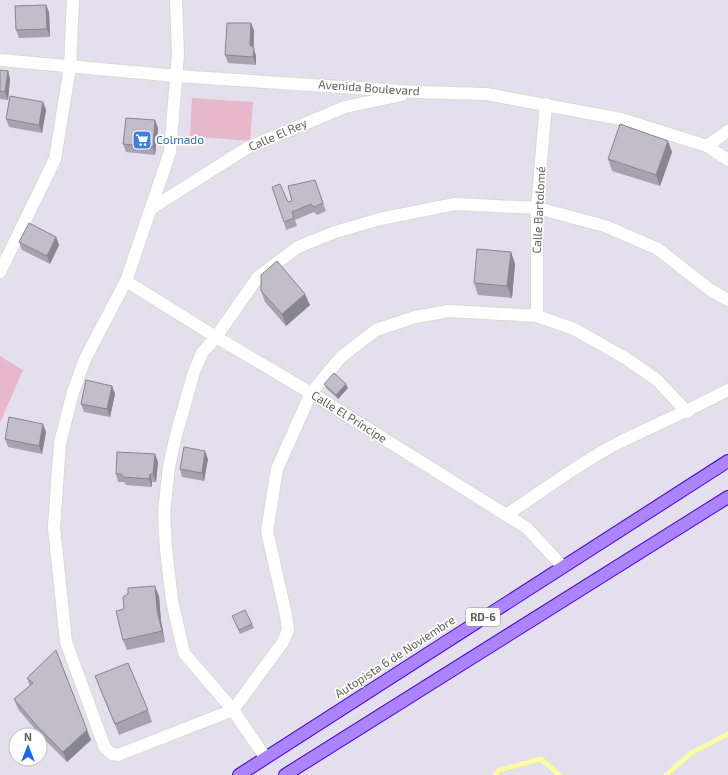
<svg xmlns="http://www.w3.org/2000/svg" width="728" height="775" font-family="'Exo 2',sans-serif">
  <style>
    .green { fill: #e7b8cc }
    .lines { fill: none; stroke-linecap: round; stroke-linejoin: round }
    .stream { stroke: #fdff9d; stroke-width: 4.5 }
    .minor-casing { stroke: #d8dbd2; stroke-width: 14 }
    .motorway-casing { stroke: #4000ec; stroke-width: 14 }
    .minor { stroke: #fff; stroke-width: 12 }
    .motorway { stroke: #ac84ff; stroke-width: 12 }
    .wall { fill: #a6a3ae }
    .shaded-wall { fill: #87858d }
    .building { fill: #c1beca; stroke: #87858d }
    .labels { text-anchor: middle; stroke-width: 3.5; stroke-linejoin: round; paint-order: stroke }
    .shield { fill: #fff; stroke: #90918a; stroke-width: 1 }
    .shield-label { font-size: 11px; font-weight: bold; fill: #606258 }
    .street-label { font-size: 12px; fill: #606258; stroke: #fff }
    .shop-label { font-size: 12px; fill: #366cbe; stroke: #fff; text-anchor: start }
  </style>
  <rect width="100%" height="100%" fill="#e4dfed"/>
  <!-- green -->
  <g class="green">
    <path d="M 192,98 L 253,102 L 250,141 L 190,136 Z"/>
    <path d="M 0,356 L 23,370 L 0,423 Z"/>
  </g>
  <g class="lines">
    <!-- stream -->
    <g class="stream">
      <path d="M 495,775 L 499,770 L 541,759 L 559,775"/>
      <path d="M 666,775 L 691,753 L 728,734"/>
    </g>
    <defs>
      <g id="minor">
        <path d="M 176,0 L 178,54 L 170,152 L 126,281 L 85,359 L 73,392 L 60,443 L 54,527 L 66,642 L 105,748 L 112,754 L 118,755 L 233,710 L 283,642 L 288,630 L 286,615 L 267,531 L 277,469 L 311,393 L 341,357 L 376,330 L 415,317 L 449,311 L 537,316 L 574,329 L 627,359 L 657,380 L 687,412"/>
        <path d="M 0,60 L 177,76 L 416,92 L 486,94 L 621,119 L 707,146 L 728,131"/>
        <path d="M 707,146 L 728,160"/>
        <path d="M 152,208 L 247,148 L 345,107 L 402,95"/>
        <path d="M 0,272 L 55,159 L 70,67 L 73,0"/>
        <path d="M 126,281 L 216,337 L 311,393 L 527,528 L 562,566"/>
        <path d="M 537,316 L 537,208 L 546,104"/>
        <path d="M 506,515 C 543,491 579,463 618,443 C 655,425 692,409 728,390"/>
        <path d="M 265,757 L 233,710 L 184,653 L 172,601 L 166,549 L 164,512 L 169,467 L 176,435 L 194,372 L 202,353 L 216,337 L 258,277 L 298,247 L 335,232 L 380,219 L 455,204 L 537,208 L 605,226 L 658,249 L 709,289 L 728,300"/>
      </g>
      <g id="motorway">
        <path d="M 239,775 L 728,461"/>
        <path d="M 285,775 L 728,497"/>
      </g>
    </defs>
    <!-- minor casing -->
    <use href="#minor" class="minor-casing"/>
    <!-- motorway casing -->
    <use href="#motorway" class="motorway-casing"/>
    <!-- minor -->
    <use href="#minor" class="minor"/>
    <!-- motorway -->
    <use href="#motorway" class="motorway"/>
  </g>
  <!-- wall -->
  <g class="wall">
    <path d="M 46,5 L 49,12 L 50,37 L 19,38 L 16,30 Z"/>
    <path d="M 251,23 L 254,31 L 254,48 L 256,56 L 256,65 L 228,63 L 225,55 Z"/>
    <path d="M 0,70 L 8,71 L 10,79 L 8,100 L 0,99 Z"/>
    <path d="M 43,102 L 46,110 L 42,133 L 9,127 L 6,119 Z"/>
    <path d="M 158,128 L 155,155 L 126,152 L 123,144 Z"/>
    <path d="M 672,152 L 660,186 L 612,171 L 608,159 Z"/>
    <path d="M 315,180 L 326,211 L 317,215 L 314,212 L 295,220 L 297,226 L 286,230 L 284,222 L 288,202 L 292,201 Z"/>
    <path d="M 56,237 L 59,245 L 50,264 L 22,250 L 19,242 Z"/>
    <path d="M 511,252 L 515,264 L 512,298 L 478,295 L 474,283 Z"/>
    <path d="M 261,291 L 310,305 L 286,326 L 265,302 Z"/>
    <path d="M 324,384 L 348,388 L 338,399 L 326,388 Z"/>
    <path d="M 112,386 L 115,394 L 110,417 L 84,412 L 81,404 Z"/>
    <path d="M 46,432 L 42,454 L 8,447 L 5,439 Z"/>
    <path d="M 208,459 L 204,481 L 182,477 L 180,469 Z"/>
    <path d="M 158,462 L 156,482 L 152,482 L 152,487 L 126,485 L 124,482 L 118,482 L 116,474 Z"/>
    <path d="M 159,596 L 161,621 L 165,642 L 127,650 L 123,640 L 124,609 Z"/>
    <path d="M 234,620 L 252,624 L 254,628 L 240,634 Z"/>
    <path d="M 95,676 L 148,710 L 152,722 L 119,735 Z"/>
    <path d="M 27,678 L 91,740 L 67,762 L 41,736 L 18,709 L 14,699 L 30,686 Z"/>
  </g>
  <!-- shaded-wall -->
  <g class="shaded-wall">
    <path d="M 46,5 L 49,12 L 50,37 L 47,29 Z"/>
    <path d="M 251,23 L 254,31 L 253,49 L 256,56 L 256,65 L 253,57 L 250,45 Z"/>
    <path d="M 8,71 L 10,79 L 8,100 L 5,92 Z"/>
    <path d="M 43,102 L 46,110 L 42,133 L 39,125 Z"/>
    <path d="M 155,120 L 158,128 L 155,155 L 153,147 Z"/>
    <path d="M 668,141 L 672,152 L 660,186 L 656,175 Z"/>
    <path d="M 56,237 L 59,245 L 50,264 L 47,256 Z"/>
    <path d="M 511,252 L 515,264 L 512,298 L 507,286 Z"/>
    <path d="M 305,294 L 310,305 L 286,326 L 282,314 Z"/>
    <path d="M 346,384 L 348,388 L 338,399 L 336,395 Z"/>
    <path d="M 112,386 L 115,394 L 110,417 L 107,409 Z"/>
    <path d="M 43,424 L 46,432 L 42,454 L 39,446 Z"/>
    <path d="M 205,451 L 208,459 L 204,481 L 202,473 Z"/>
    <path d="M 155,454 L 158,462 L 156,482 L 153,474 Z"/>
    <path d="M 150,474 L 152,482 L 152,487 L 149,479 Z"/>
    <path d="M 155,586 L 159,596 L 161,621 L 165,642 L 162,631 L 157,610 Z"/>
    <path d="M 87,730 L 91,740 L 67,762 L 63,752 Z"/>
  </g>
  <!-- building -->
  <g class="building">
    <path d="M 46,5 L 47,29 L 16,30 L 15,6 Z"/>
    <path d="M 227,23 L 251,23 L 250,45 L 254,48 L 253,57 L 225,55 Z"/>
    <path d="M 0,70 L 8,71 L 5,92 L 0,91 Z"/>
    <path d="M 10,96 L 43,102 L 39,125 L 6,119 Z"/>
    <path d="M 126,118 L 155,120 L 153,147 L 123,144 Z"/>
    <path d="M 620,124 L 668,141 L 656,175 L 608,159 Z"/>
    <path d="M 315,180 L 323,203 L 314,207 L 311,204 L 292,212 L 294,218 L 284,222 L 272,187 L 280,184 L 288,202 L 292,201 L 288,186 Z"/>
    <path d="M 29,223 L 56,237 L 47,256 L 19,242 Z"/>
    <path d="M 477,249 L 511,252 L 507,286 L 474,283 Z"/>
    <path d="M 277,261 L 305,294 L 282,314 L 261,291 L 261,275 Z"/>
    <path d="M 334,373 L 346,384 L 336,395 L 324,384 Z"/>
    <path d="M 86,380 L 112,386 L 107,409 L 81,404 Z"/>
    <path d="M 9,417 L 43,424 L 39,446 L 5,439 Z"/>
    <path d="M 184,447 L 205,451 L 202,473 L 180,469 Z"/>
    <path d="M 117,452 L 155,454 L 153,474 L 150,474 L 149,479 L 123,477 L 121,474 L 116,474 Z"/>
    <path d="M 155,586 L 157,610 L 162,631 L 123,640 L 116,611 L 124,609 L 123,597 L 128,594 L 128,588 Z"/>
    <path d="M 245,610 L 252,624 L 239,630 L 232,616 Z"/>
    <path d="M 56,650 L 87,730 L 63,752 L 37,726 L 14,699 L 33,683 L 27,678 Z"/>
    <path d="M 128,663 L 148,710 L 115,724 L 95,676 Z"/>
  </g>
  <!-- icons -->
  <defs>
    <symbol id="supermarket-square" viewBox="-11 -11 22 22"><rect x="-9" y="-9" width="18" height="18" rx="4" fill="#3f7fe0" stroke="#fff"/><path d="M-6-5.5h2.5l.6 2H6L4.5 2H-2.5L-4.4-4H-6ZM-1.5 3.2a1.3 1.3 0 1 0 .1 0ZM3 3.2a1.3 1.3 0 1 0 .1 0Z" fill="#fff"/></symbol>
  </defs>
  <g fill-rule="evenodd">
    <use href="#supermarket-square" x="131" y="129" width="22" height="22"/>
  </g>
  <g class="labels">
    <!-- shield labels -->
    <rect class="shield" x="466" y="608" width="34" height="18" rx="3"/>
    <g class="shield-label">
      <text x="483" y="621">RD-6</text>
    </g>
    <!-- street labels -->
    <g class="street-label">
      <text transform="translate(369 88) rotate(4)" y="4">Avenida Boulevard</text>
      <text transform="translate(278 135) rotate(-24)" y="4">Calle El Rey</text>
      <text transform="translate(539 210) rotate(-87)" y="4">Calle Bartolomé</text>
      <text transform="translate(349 417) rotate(32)" y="4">Calle El Príncipe</text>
      <text transform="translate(395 657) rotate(-33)" y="4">Autopista 6 de Noviembre</text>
    </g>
    <!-- shop labels -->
    <g class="shop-label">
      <text x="156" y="144">Colmado</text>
    </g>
  </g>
  <!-- north arrow -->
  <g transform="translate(28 747)"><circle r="19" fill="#ffffff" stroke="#bfc0bc"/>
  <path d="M0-3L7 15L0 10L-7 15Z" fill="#1a65f7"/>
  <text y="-6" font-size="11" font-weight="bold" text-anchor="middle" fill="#606258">N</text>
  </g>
</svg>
